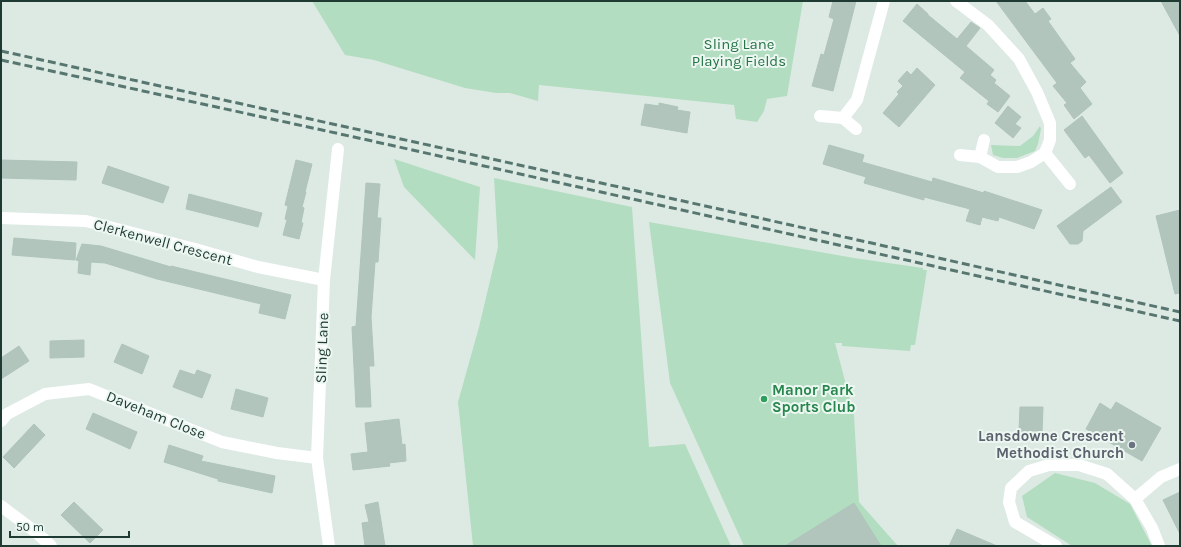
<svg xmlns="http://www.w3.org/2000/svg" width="1181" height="547" font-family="Karla,sans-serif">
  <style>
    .green { fill: #b3ddc0 }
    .building { fill: #b2c5bd; stroke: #afc4bc }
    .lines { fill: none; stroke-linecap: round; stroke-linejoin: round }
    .street { stroke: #fff; stroke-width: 12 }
    .rail { stroke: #57766f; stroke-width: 3; stroke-dasharray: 8 4; stroke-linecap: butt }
    .leisure-dot { fill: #2e9e5b; stroke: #edf7f2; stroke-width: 1.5 }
    .worship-dot { fill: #6b7280; stroke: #edf7f2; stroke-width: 1.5 }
    .labels { text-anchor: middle; stroke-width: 4; stroke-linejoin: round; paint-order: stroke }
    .park-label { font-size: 15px; fill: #267346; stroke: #edf7f2 }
    .street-label { font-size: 15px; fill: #1e3a33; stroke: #edf7f2 }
    .leisure-label { font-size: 15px; font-weight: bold; fill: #27864d; stroke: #edf7f2; text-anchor: start }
    .worship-label { font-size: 15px; font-weight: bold; fill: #5b616d; stroke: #edf7f2; text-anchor: end }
  </style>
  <rect width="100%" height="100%" fill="#ddeae4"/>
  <!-- green -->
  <g class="green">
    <path d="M 312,1 L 803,1 L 787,96 L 767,99 L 764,111 L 757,122 L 736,119 L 734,105 L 539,85 L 538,101 L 510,93 L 496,93 L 465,88 L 374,60 L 345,55 Z"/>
    <path d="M 1040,126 L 1041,129 L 1038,144 L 1035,151 L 1017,158 L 1003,158 L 993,155 L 991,145 L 1020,146 L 1033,136 Z"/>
    <path d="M 394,159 L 480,187 L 475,260 L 404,187 Z"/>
    <path d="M 494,178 L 632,207 L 649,447 L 685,444 L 731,546 L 473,546 L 458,402 L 479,327 L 498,247 Z"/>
    <path d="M 649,222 L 854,258 L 923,268 L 923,270 L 927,270 L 915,345 L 911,345 L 910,351 L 842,346 L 842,343 L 835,343 L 854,415 L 859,502 L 898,546 L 744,546 L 670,383 Z"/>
    <path d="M 1055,473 L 1095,483 L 1130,504 L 1152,546 L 1072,546 L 1027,517 L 1022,496 Z"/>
  </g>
  <!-- building -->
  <g class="building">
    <path d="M 833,1 L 856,1 L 833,91 L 812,86 L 821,54 L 824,55 L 834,19 L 829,17 Z"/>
    <path d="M 996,1 L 1025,1 L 1035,14 L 1043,8 L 1051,19 L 1048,21 L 1075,59 L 1070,63 L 1086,82 L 1080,88 L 1092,104 L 1074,119 L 1064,105 L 1067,103 L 1053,86 L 1057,83 Z"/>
    <path d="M 1161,1 L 1180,1 L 1180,36 Z"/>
    <path d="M 917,4 L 928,14 L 928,15 L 957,39 L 971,22 L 980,28 L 966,46 L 994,70 L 990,75 L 996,80 L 994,83 L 1010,96 L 998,112 L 987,104 L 989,101 L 960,78 L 965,72 L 903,21 Z"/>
    <path d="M 917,68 L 935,85 L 899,127 L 883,113 L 899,94 L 897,92 L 903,86 L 898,81 L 907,71 L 911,75 Z"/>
    <path d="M 659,103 L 678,107 L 677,110 L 690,112 L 687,133 L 641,125 L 645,104 L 659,106 Z"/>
    <path d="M 1008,106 L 1021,117 L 1015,124 L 1021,128 L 1013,138 L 995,123 Z"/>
    <path d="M 1082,116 L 1123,173 L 1110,183 L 1089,155 L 1085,158 L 1064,130 Z"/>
    <path d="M 829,145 L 864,155 L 862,162 L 932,182 L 933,178 L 984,193 L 984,191 L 1042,210 L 1034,229 L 999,217 L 998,221 L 982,217 L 980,225 L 966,221 L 970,209 L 924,197 L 924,200 L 864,183 L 866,177 L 823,164 Z"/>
    <path d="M 1,160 L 77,162 L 76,180 L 1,178 Z"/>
    <path d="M 296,160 L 312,164 L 305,192 L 306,192 L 302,207 L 304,208 L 301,223 L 303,223 L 299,239 L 283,235 L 287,220 L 285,219 L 288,206 L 285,205 Z"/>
    <path d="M 108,166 L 169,187 L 163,203 L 102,183 Z"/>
    <path d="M 366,183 L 380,184 L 377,218 L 381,218 L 378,262 L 375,262 L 371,317 L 374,366 L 369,366 L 371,407 L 356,407 L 352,327 L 356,326 Z"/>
    <path d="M 1111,187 L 1122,202 L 1083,231 L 1082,241 L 1078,244 L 1070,244 L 1057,226 Z"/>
    <path d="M 189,194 L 262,213 L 258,227 L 186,209 Z"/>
    <path d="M 1180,210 L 1180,293 L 1175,294 L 1156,216 Z"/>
    <path d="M 14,238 L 76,243 L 75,260 L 12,255 Z"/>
    <path d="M 82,244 L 101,246 L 171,267 L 171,266 L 291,295 L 285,319 L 259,313 L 261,304 L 157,279 L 105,263 L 91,262 L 90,275 L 78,273 L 79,261 L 76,260 Z"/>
    <path d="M 84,340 L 84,357 L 50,358 L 50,341 Z"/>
    <path d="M 122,344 L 149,356 L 142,374 L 114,362 Z"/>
    <path d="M 19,346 L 29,361 L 1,379 L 1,358 Z"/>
    <path d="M 180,370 L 195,375 L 197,370 L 211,375 L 202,398 L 173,387 Z"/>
    <path d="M 236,389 L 268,398 L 263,417 L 231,409 Z"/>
    <path d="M 1116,402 L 1161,428 L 1142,461 L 1086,429 L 1100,403 L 1111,410 Z"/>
    <path d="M 1020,407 L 1043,407 L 1042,433 L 1019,432 Z"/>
    <path d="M 93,413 L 137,432 L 130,449 L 86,429 Z"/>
    <path d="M 399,419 L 402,445 L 405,444 L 406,461 L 389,463 L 390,466 L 353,470 L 351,454 L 368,452 L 365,423 Z"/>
    <path d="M 34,424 L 45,435 L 14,468 L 3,457 Z"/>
    <path d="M 169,445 L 203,456 L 201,461 L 275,476 L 272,493 L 218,481 L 218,479 L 164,462 Z"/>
    <path d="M 1180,492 L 1180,534 L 1163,500 Z"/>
    <path d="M 74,502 L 103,530 L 90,543 L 61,515 Z"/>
    <path d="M 378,502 L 385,546 L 365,546 L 362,523 L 369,522 L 365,505 Z"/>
    <path d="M 854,503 L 881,546 L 785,546 Z"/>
    <path d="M 957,529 L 997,546 L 949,546 Z"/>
  </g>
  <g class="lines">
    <!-- street -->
    <g class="street">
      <path d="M 956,1 L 988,25 L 1019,59 L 1037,92 L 1050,123 L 1050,140 L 1045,153 L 1031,162 L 1017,167 L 998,167 L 980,157 L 960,155"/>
      <path d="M 820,116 L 843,118 L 857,100 L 884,1"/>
      <path d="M 843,118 L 856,129"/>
      <path d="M 1045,153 L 1070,184"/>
      <path d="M 980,157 L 984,140"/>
      <path d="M 1,218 L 86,221 L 195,249 L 258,267 L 324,280"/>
      <path d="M 1,421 L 7,414 L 45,394 L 89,389 L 222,442 L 277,453 L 317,458"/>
      <path d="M 1135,499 L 1161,477 L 1180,469"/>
      <path d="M 1,506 L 37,533 L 51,546"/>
      <path d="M 329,546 L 317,458 L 324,280 L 338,149"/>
      <path d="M 1056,546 L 1015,522 L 1009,502 L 1011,488 L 1029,471 L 1049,465 L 1079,465 L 1107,474 L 1135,499 L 1152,528 L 1159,546"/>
    </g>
    <!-- rail -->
    <g class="rail">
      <path d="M 1,51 L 719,209 L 1180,312"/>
      <path d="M 1,60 L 354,137 L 1180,321"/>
    </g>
  </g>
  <!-- markers -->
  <circle class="leisure-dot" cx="764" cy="399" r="4"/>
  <circle class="worship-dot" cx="1132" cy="445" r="4"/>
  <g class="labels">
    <!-- park labels -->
    <g class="park-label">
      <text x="739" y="49">Sling Lane<tspan x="739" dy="17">Playing Fields</tspan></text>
    </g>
    <!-- street labels -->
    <g class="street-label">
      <text transform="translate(163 242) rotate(15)" y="5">Clerkenwell Crescent</text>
      <text transform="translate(322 348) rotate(-88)" y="5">Sling Lane</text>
      <text transform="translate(156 415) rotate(22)" y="5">Daveham Close</text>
    </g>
    <!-- leisure labels -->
    <g class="leisure-label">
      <text x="772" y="395">Manor Park<tspan x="772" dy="17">Sports Club</tspan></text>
    </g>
    <!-- worship labels -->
    <g class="worship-label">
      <text x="1124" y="441">Lansdowne Crescent<tspan x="1124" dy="17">Methodist Church</tspan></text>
    </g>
  </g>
  <!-- border -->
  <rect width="1181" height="547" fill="none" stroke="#1e3a33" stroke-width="4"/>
  <!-- scale -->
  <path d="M10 531v6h119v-6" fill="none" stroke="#1e3a33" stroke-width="2"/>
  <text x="16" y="531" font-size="12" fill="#1e3a33" stroke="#edf7f2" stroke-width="3" paint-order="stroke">50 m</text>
</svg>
